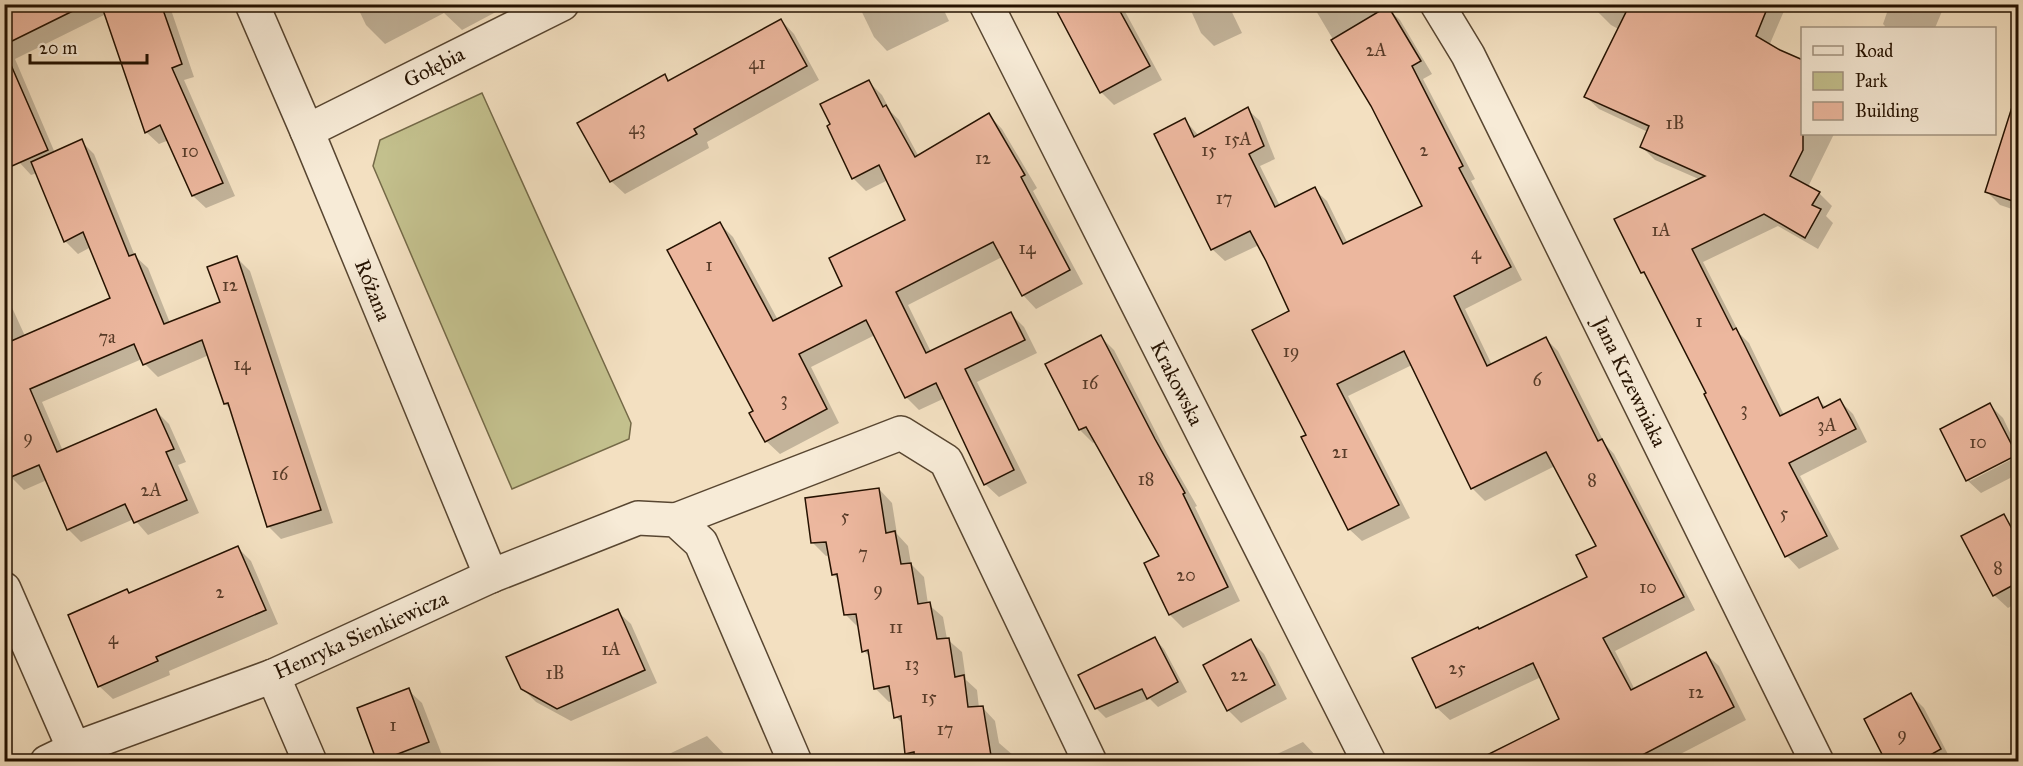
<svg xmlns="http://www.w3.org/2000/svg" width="2023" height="766" font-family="'IM FELL Great Primer',serif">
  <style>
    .green { fill: #c3c08d; stroke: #746947; stroke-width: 1.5 }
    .shadow { fill: #0003 }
    .building { fill: #ecb79e; stroke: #251201; stroke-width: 1.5 }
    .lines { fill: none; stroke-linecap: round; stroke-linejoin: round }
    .minor-casing { stroke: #584631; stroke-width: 36 }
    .tertiary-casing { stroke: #584631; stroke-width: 36 }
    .minor { stroke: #f7ebd7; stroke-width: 33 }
    .tertiary { stroke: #f7ebd7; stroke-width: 33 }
    .labels { text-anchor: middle; stroke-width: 4.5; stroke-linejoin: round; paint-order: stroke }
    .number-label { font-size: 18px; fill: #573b28 }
    .street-label { font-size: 21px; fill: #251201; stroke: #f7ebd7 }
  </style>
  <rect width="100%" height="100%" fill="#f3e0c1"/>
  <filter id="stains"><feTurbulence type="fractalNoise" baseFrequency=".00333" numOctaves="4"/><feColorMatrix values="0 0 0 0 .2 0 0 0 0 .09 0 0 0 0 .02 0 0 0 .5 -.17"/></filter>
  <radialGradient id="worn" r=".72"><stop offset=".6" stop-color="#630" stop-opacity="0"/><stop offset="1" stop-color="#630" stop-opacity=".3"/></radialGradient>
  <!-- green -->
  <path class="green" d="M 482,93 L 631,423 L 629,439 L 512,489 L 373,166 L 380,140 Z"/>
  <!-- shadow -->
  <g class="shadow">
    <path d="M 12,4 L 169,4 L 194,77 L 184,80 L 235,196 L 206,208 L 193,196 L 169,140 L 159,144 L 146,132 L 106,14 L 15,59 L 55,153 L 81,141 L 94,154 L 135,256 L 148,268 L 170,323 L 222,303 L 237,258 L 250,271 L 333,523 L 281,539 L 268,526 L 232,410 L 225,404 L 209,355 L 158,377 L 145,364 L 142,359 L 42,402 L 63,451 L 156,411 L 169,424 L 186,462 L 178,465 L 199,513 L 148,535 L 134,519 L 81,542 L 68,529 L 47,480 L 24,490 L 11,477 L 4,463 L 4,290 L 25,336 L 112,298 L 91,247 L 78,254 L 65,241 L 37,173 L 31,175 L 19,162 L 4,128 L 4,8 Z"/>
    <path d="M 356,4 L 511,4 L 462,30 L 444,13 L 385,44 L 366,25 Z"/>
    <path d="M 858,4 L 941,4 L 949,21 L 887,51 L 874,37 Z"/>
    <path d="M 1055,4 L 1121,4 L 1162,80 L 1114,105 L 1101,92 Z"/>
    <path d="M 1188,4 L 1228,4 L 1242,33 L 1214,46 L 1201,33 Z"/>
    <path d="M 1312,4 L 1377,4 L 1381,11 L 1387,8 L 1400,20 L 1432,74 L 1423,79 L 1475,179 L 1471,181 L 1522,280 L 1465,309 L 1492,365 L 1546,339 L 1558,351 L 1605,444 L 1614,454 L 1695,610 L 1615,651 L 1635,690 L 1706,654 L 1719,666 L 1746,720 L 1665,762 L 1477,762 L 1561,719 L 1541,677 L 1450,720 L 1437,708 L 1414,659 L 1480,631 L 1589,578 L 1598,546 L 1555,466 L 1485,501 L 1473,489 L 1412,365 L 1348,396 L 1410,518 L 1362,541 L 1349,529 L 1308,436 L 1291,312 L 1259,245 L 1225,261 L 1212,249 L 1184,119 L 1199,136 L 1247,109 L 1260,121 L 1275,159 L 1260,166 L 1280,206 L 1314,189 L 1327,201 L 1348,244 L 1424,207 L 1372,105 Z"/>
    <path d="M 1602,4 L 1787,4 L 1769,46 L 1802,134 L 1834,134 L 1808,187 L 1819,193 L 1832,206 L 1826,216 L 1833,223 L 1818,249 L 1778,226 L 1703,262 L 1740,334 L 1749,343 L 1784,415 L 1817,399 L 1827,408 L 1840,401 L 1853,414 L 1867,442 L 1800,476 L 1839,549 L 1799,569 L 1787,556 L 1708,393 L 1650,280 L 1642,272 L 1701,180 L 1655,160 L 1642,147 L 1648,132 L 1599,109 L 1586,97 L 1620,30 L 1611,25 L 1598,12 Z"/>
    <path d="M 1890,4 L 1945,4 L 1935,28 L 1884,28 L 1885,26 L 1883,24 Z"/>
    <path d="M 2009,4 L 2018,4 L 2018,10 Z"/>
    <path d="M 781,20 L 794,34 L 819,80 L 707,142 L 709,148 L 625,194 L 611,181 L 664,76 L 670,82 Z"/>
    <path d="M 869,82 L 882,95 L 891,112 L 899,120 L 919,157 L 989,115 L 1002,129 L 1037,188 L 1033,191 L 1083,284 L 1036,309 L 1023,295 L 1002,257 L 908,305 L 931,352 L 1011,314 L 1024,327 L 1037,353 L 977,382 L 1027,483 L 999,497 L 985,484 L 945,398 L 919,410 L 906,397 L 875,335 L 811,367 L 839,423 L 780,454 L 766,441 L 755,411 L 720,224 L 733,237 L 778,320 L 844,286 L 907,221 L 888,180 L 866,191 L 853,178 Z"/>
    <path d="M 2014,106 L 2018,107 L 2018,211 L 2000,205 L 1986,191 Z"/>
    <path d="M 1101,337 L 1114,350 L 1167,454 L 1197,506 L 1195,507 L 1240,601 L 1183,628 L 1170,615 L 1161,557 L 1096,441 L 1093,443 L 1080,430 Z"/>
    <path d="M 1990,405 L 2003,418 L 2018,449 L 2018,453 L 1970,477 L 1970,481 L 2018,456 L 2018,474 L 1981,493 L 1967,480 Z"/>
    <path d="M 879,489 L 892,503 L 897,534 L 908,546 L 911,564 L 924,577 L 928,604 L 943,617 L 947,639 L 962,652 L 966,680 L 977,690 L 979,708 L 982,707 L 995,721 L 999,743 L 1014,756 L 1014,762 L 916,762 L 907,753 L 904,725 L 896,717 L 893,701 L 889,702 L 876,689 L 871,658 L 864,651 L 859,628 L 845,614 L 840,581 L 833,574 L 830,555 L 826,556 L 812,542 Z"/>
    <path d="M 2003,516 L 2018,533 L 2018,602 L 2008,608 L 1994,595 Z"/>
    <path d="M 238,548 L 251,561 L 278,624 L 169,671 L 170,675 L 113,699 L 99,686 L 127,591 L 131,594 Z"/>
    <path d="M 617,611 L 631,624 L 657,683 L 571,721 L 536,702 L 522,688 Z"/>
    <path d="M 1155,639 L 1164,649 L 1187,692 L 1158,707 L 1150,699 L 1106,718 L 1096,708 Z"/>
    <path d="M 1251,641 L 1264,654 L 1287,699 L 1241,723 L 1228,710 Z"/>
    <path d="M 408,690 L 422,703 L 442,755 L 425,762 L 379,762 Z"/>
    <path d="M 1911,695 L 1924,708 L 1952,762 L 1888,762 Z"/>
    <path d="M 707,736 L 725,755 L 729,762 L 652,762 Z"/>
    <path d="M 1303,742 L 1316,756 L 1319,762 L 1260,762 Z"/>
    <path d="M 246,756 L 251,762 L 233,762 Z"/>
  </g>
  <!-- building -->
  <g class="building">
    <path d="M 4,4 L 87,4 L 4,45 Z"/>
    <path d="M 101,4 L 161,4 L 182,64 L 172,68 L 223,183 L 192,196 L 160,125 L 145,133 Z"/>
    <path d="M 1053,4 L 1116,4 L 1150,66 L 1100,93 Z"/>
    <path d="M 1630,4 L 1769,4 L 1756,36 L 1780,50 L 1803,60 L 1803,150 L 1790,176 L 1820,192 L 1812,205 L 1821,209 L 1805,238 L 1764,214 L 1692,249 L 1733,330 L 1736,328 L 1780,416 L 1818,397 L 1823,408 L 1840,399 L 1856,429 L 1789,463 L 1827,536 L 1785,557 L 1704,394 L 1706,393 L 1644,272 L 1641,273 L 1614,219 L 1705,176 L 1640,147 L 1649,126 L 1584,97 Z"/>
    <path d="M 1388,6 L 1421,61 L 1412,66 L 1463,166 L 1459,168 L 1511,267 L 1454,296 L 1487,366 L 1546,337 L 1598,441 L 1602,439 L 1684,597 L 1603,638 L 1631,690 L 1706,652 L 1734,707 L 1629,762 L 1473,762 L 1559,719 L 1533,663 L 1436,708 L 1412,658 L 1478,627 L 1479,629 L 1587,577 L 1576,555 L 1596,546 L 1546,452 L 1471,489 L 1404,351 L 1337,384 L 1399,505 L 1348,530 L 1301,437 L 1306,435 L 1252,330 L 1289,311 L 1266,261 L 1250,231 L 1211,250 L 1154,134 L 1185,118 L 1194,137 L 1248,107 L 1264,146 L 1249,154 L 1275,207 L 1315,187 L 1343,244 L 1422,206 L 1371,106 L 1331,40 Z"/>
    <path d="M 781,19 L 807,66 L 694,129 L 697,134 L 610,182 L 577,123 L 665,74 L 668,81 Z"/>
    <path d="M 4,49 L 48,150 L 12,166 L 4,148 Z"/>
    <path d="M 869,80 L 883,107 L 886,105 L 915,157 L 989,113 L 1025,175 L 1021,177 L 1070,270 L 1022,296 L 993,242 L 896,292 L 926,353 L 1011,312 L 1025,340 L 965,369 L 1014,470 L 984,485 L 936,383 L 905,398 L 866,320 L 799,354 L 827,409 L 765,442 L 749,413 L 753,411 L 667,250 L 720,222 L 773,321 L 842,286 L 829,258 L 905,220 L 879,165 L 852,179 L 827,126 L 830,124 L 820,104 Z"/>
    <path d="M 2012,107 L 2019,108 L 2019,203 L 1985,192 Z"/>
    <path d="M 82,139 L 129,256 L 135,254 L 164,324 L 220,302 L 207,267 L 237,256 L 321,510 L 267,527 L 228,403 L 224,404 L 202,340 L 143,365 L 134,344 L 30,389 L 57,452 L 156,409 L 174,449 L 166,452 L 187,500 L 134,523 L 125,504 L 67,530 L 39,465 L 4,480 L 4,331 L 9,342 L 110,298 L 83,232 L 64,242 L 31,162 Z"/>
    <path d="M 1101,335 L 1155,439 L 1185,493 L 1183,494 L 1228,587 L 1169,615 L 1144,563 L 1159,556 L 1086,427 L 1079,430 L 1045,364 Z"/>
    <path d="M 1990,403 L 2017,455 L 1966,481 L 1940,429 Z"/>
    <path d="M 879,488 L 886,533 L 895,531 L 901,564 L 911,563 L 918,604 L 930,602 L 937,639 L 949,638 L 955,677 L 964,675 L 968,707 L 983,706 L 992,762 L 915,762 L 914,752 L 905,754 L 901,716 L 894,718 L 889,686 L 874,689 L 868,650 L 862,652 L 856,614 L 844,615 L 837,574 L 832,575 L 826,542 L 811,543 L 805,498 Z"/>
    <path d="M 2004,514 L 2019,542 L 2019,582 L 1993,596 L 1961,536 Z"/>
    <path d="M 238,546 L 266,610 L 156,657 L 158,661 L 98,687 L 68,615 L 127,589 L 129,593 Z"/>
    <path d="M 618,609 L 645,670 L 557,709 L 521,689 L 506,657 Z"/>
    <path d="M 1155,637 L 1178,682 L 1147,699 L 1142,689 L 1095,709 L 1078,675 Z"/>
    <path d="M 1251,639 L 1275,685 L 1227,711 L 1203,665 Z"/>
    <path d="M 409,688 L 429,742 L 377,762 L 357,708 Z"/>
    <path d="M 1911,693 L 1941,749 L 1918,762 L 1886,762 L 1864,719 Z"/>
  </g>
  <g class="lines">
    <defs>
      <g id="minor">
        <path d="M 252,4 L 307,131 L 491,576"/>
        <path d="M 986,4 L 1369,762"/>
        <path d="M 1437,4 L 1468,55 L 1817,762"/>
        <path d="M 307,131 L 562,4"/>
        <path d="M 676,520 L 901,433 L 946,461 L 1090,762"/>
        <path d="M 4,589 L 74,749"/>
        <path d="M 273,676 L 310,762"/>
      </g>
      <path id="tertiary" d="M 47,762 L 74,749 L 273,676 L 491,576 L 638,518 L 676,520 L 701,543 L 795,762"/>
    </defs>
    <!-- minor casing -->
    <use href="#minor" class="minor-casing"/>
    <!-- tertiary casing -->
    <use href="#tertiary" class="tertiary-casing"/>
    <!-- minor -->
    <use href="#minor" class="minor"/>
    <!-- tertiary -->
    <use href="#tertiary" class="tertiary"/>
  </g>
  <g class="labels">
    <!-- number labels -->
    <g class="number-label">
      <text x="1376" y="56">2A</text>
      <text x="757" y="69">41</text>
      <text x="1675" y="129">1B</text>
      <text x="637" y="134">43</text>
      <text x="1238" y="145">15A</text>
      <text x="1209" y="156">15</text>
      <text x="1424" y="156">2</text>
      <text x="190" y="157">10</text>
      <text x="983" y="164">12</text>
      <text x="1224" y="204">17</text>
      <text x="1661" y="236">1A</text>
      <text x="1027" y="254">14</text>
      <text x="1476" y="259">4</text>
      <text x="709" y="271">1</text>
      <text x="230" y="291">12</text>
      <text x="1699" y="327">1</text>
      <text x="107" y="343">7a</text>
      <text x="1291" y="357">19</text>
      <text x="242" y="370">14</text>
      <text x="1537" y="386">6</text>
      <text x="1090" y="389">16</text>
      <text x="784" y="405">3</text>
      <text x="1744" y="415">3</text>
      <text x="1827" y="431">3A</text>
      <text x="28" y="443">9</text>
      <text x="1978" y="448">10</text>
      <text x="1340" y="458">21</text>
      <text x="280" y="480">16</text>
      <text x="1146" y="485">18</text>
      <text x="1592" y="486">8</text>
      <text x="151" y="496">2A</text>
      <text x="1784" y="519">5</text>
      <text x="845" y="522">5</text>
      <text x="863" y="559">7</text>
      <text x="1998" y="574">8</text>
      <text x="1186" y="581">20</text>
      <text x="1648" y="593">10</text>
      <text x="878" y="595">9</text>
      <text x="220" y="598">2</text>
      <text x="896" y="633">11</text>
      <text x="113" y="644">4</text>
      <text x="611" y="655">1A</text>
      <text x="912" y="670">13</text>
      <text x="1457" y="674">25</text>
      <text x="555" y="679">1B</text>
      <text x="1239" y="681">22</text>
      <text x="1696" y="698">12</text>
      <text x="929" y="703">15</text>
      <text x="393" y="731">1</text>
      <text x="945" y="735">17</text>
      <text x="1902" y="740">9</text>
    </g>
    <!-- street labels -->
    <g class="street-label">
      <text transform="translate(434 67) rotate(-27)" y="7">Gołębia</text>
      <text transform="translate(373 290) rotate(68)" y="7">Różana</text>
      <text transform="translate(1630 382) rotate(64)" y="7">Jana Krzewniaka</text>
      <text transform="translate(1177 383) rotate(63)" y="7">Krakowska</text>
      <text transform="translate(361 635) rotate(-24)" y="7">Henryka Sienkiewicza</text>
    </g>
  </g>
  <!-- margin -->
  <rect width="2023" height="766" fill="none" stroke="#f3e0c1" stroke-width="24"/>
  <rect x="6" y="6" width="2011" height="754" fill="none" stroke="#251201" stroke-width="3"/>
  <rect x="12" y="12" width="1999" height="742" fill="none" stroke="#251201" stroke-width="1.5"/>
  <!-- legend -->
  <rect x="1801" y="27" width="195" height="108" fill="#f7ebd7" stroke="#a39481" stroke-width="1.5"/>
  <rect x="1813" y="46" width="30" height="9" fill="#f7ebd7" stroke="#a39481" stroke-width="1.5"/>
  <text x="1855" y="57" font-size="18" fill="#251201">Road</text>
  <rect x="1813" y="72" width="30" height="18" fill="#c3c08d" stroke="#a39481" stroke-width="1.5"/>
  <text x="1855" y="87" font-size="18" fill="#251201">Park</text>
  <rect x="1813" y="102" width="30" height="18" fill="#ecb79e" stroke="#a39481" stroke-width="1.5"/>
  <text x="1855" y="117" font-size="18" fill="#251201">Building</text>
  <!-- scale -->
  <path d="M30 54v9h117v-9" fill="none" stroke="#251201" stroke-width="3"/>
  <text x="39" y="54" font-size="18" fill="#251201" stroke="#f7ebd7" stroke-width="4.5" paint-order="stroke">20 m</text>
  <rect width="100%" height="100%" filter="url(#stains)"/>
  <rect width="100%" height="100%" fill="url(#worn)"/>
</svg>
